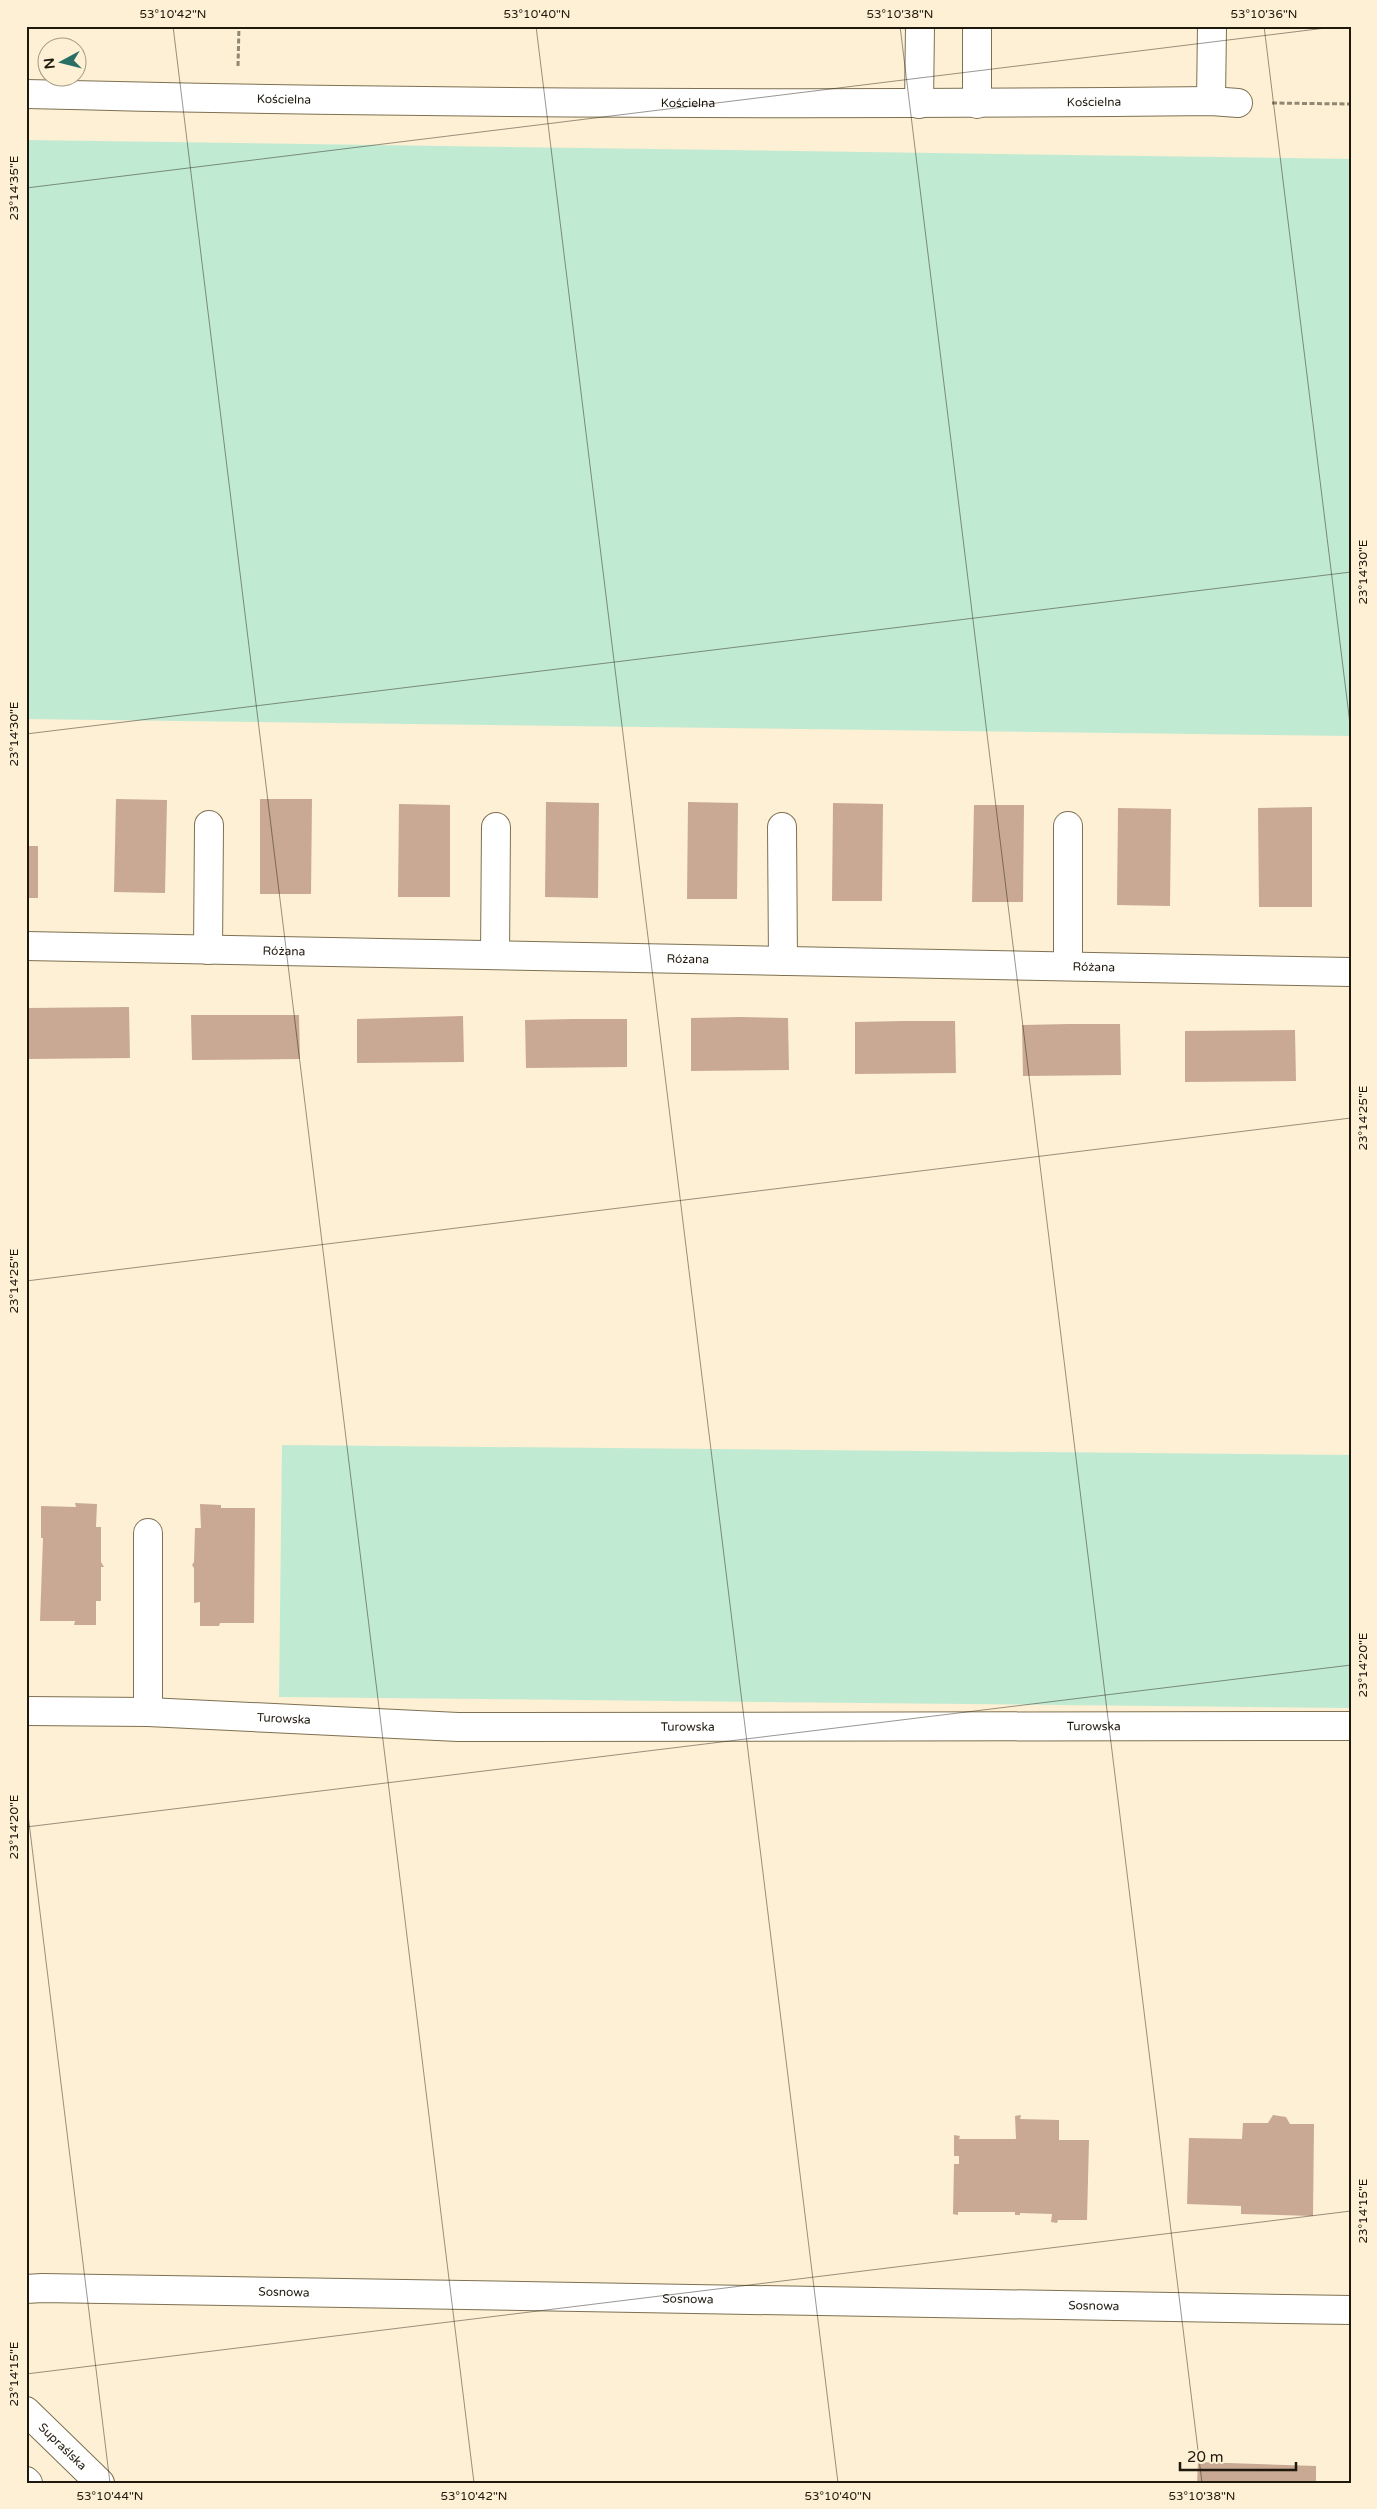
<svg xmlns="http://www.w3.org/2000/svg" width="1377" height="2509" font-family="'Varela Round',sans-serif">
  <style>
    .green { fill: #c1ead3 }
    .building { fill: #c9a993 }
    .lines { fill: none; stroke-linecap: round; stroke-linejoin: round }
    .minor-casing { stroke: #7e7051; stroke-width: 30 }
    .major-casing { stroke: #7e7051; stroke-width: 30 }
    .path { stroke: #908773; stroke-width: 3; stroke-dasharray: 5 2.5; stroke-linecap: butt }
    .minor { stroke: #fff; stroke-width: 28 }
    .major { stroke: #fff; stroke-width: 28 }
    .ticks { fill: none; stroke: #1f190d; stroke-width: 1; stroke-opacity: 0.45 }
    .labels { text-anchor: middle; stroke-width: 5; stroke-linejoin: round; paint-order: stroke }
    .street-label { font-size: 12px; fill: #1f190d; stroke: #fdf0d4 }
    .neatline { fill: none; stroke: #1f190d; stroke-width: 2 }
    .ticks-label { font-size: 12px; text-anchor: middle; fill: #1f190d }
  </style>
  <rect width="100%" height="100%" fill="#fdf0d4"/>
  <!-- green -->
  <g class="green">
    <path d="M 26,140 L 1351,159 L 1351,736 L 26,719 Z"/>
    <path d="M 282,1445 L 1351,1455 L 1351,1708 L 279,1697 Z"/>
  </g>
  <!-- building -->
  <g class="building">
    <path d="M 116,799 L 167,800 L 165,893 L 114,892 Z"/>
    <path d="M 260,799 L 312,799 L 311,894 L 260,894 Z"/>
    <path d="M 546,802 L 599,803 L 598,898 L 545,897 Z"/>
    <path d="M 688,802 L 738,803 L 737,899 L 687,899 Z"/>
    <path d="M 833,803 L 883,804 L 882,901 L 832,901 Z"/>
    <path d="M 399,804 L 450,805 L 450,897 L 398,897 Z"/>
    <path d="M 974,805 L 1024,805 L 1023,902 L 972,902 Z"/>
    <path d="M 1312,807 L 1312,907 L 1259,907 L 1258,808 Z"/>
    <path d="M 1118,808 L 1171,809 L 1170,906 L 1117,905 Z"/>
    <rect x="26" y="846" width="12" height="52"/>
    <path d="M 129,1007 L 130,1058 L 28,1059 L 27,1008 Z"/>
    <path d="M 191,1015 L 299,1015 L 300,1059 L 192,1060 Z"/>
    <path d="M 463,1016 L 464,1062 L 357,1063 L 357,1019 Z"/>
    <path d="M 740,1017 L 788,1018 L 789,1070 L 691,1071 L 691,1018 Z"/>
    <path d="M 574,1019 L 627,1019 L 627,1067 L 526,1068 L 525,1020 Z"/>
    <path d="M 904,1021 L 955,1021 L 956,1073 L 855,1074 L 855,1022 Z"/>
    <path d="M 1069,1024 L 1120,1024 L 1121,1075 L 1023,1076 L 1022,1025 Z"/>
    <path d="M 1295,1030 L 1296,1081 L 1185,1082 L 1185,1031 Z"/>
    <path d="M 75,1503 L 97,1504 L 96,1527 L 101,1527 L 101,1562 L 104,1567 L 101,1567 L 101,1601 L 96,1601 L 96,1625 L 74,1625 L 75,1621 L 40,1621 L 43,1538 L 41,1538 L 41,1506 L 76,1507 Z"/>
    <path d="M 200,1504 L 221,1505 L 221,1508 L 255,1508 L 254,1623 L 220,1623 L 219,1626 L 200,1626 L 200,1602 L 194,1603 L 194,1568 L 192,1565 L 194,1562 L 195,1528 L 201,1528 Z"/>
    <path d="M 1021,2115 L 1020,2119 L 1059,2120 L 1059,2140 L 1089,2140 L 1087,2220 L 1058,2220 L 1057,2223 L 1051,2222 L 1052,2214 L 1020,2213 L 1020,2215 L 1015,2215 L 1015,2212 L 958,2212 L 958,2215 L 953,2214 L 954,2164 L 959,2164 L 959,2156 L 954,2156 L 954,2135 L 960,2136 L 959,2139 L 1016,2139 L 1015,2116 Z"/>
    <path d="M 1273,2115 L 1286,2117 L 1290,2124 L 1314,2124 L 1313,2216 L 1241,2214 L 1241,2206 L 1187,2204 L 1189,2138 L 1242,2139 L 1243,2123 L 1268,2123 Z"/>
    <path d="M 1198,2462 L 1316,2466 L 1316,2483 L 1197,2483 Z"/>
  </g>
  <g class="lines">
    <defs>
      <g id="minor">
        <path id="s1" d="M 26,94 C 421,104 817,105 1211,101 L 1238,103"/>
        <path d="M 1211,101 L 1212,26"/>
        <path d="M 919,104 L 920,26"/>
        <path d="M 977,104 L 977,26"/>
        <path d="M 782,827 L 783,961"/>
        <path id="s2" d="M 26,946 L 1351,972"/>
        <path d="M 208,950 L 209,825"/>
        <path d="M 495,955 L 496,827"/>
        <path d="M 1068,966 L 1068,826"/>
        <path id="s3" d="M 26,1711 L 148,1712 L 458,1727 L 1351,1726"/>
        <path d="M 148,1712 L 148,1533"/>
        <path id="s4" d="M 26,2289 L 42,2288 L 1351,2310"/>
        <path id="s5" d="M 26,2411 L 100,2483"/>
      </g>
      <path id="major" d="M 26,2481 L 28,2483"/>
    </defs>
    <!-- minor casing -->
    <use href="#minor" class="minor-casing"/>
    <!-- major casing -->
    <use href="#major" class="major-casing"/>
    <!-- path -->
    <g class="path">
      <path d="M 238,66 L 239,26"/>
      <path d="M 1272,103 L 1351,104"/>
    </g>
    <!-- minor -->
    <use href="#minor" class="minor"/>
    <!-- major -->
    <use href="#major" class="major"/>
  </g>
  <!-- ticks -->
  <path class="ticks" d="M 173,26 L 474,2483M 536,26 L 838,2483M 900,26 L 1202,2483M 1264,26 L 1351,732M 26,188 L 1342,26M 26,734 L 1351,572M 26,1281 L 1351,1118M 26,1798 L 110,2483M 26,1827 L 1351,1665M 26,2374 L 1351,2211"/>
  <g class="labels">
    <!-- street labels -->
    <g class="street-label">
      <text dy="4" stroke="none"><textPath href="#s1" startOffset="258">Kościelna</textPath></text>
      <text dy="4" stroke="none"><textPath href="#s1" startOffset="662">Kościelna</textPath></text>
      <text dy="4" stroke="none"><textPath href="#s1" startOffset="1068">Kościelna</textPath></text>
      <text dy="4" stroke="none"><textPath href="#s2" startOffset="258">Różana</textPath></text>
      <text dy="4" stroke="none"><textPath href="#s2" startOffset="662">Różana</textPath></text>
      <text dy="4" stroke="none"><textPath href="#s2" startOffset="1068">Różana</textPath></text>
      <text dy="4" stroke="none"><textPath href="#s3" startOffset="258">Turowska</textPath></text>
      <text dy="4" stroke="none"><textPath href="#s3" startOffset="1068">Turowska</textPath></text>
      <text dy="4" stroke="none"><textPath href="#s3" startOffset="662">Turowska</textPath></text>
      <text dy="4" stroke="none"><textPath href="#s4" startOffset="258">Sosnowa</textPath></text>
      <text dy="4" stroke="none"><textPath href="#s4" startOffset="662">Sosnowa</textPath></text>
      <text dy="4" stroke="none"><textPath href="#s4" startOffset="1068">Sosnowa</textPath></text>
      <text dy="4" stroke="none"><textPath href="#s5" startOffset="51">Supraślska</textPath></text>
    </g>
  </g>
  <!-- border -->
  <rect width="1377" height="2509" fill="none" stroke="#fdf0d4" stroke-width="55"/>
  <!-- north arrow -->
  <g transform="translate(62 62) rotate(263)"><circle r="24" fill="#fdf0d4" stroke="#a49a84"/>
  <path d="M0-4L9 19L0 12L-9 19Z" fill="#296f65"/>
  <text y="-8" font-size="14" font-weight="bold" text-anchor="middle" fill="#1f190d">N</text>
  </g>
  <!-- scale -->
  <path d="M1180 2462v8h116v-8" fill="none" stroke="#1f190d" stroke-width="2.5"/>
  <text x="1187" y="2462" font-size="15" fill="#1f190d" stroke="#fdf0d4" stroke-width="4" paint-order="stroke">20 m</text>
  <rect x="28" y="28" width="1322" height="2454" class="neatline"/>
  <g class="ticks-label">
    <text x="173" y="18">53°10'42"N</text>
    <text x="537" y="18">53°10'40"N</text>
    <text x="900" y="18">53°10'38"N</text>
    <text x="1264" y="18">53°10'36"N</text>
    <text transform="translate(14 188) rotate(-90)" y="4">23°14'35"E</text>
    <text transform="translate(1363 572) rotate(-90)" y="4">23°14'30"E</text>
    <text transform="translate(14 734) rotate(-90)" y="4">23°14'30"E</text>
    <text transform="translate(1363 1118) rotate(-90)" y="4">23°14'25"E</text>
    <text transform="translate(14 1281) rotate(-90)" y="4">23°14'25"E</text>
    <text transform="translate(1363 1665) rotate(-90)" y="4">23°14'20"E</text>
    <text transform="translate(14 1827) rotate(-90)" y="4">23°14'20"E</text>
    <text transform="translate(1363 2211) rotate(-90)" y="4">23°14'15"E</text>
    <text transform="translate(14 2374) rotate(-90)" y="4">23°14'15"E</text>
    <text x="110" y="2500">53°10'44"N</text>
    <text x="474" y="2500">53°10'42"N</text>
    <text x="838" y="2500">53°10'40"N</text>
    <text x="1202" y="2500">53°10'38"N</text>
  </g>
</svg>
